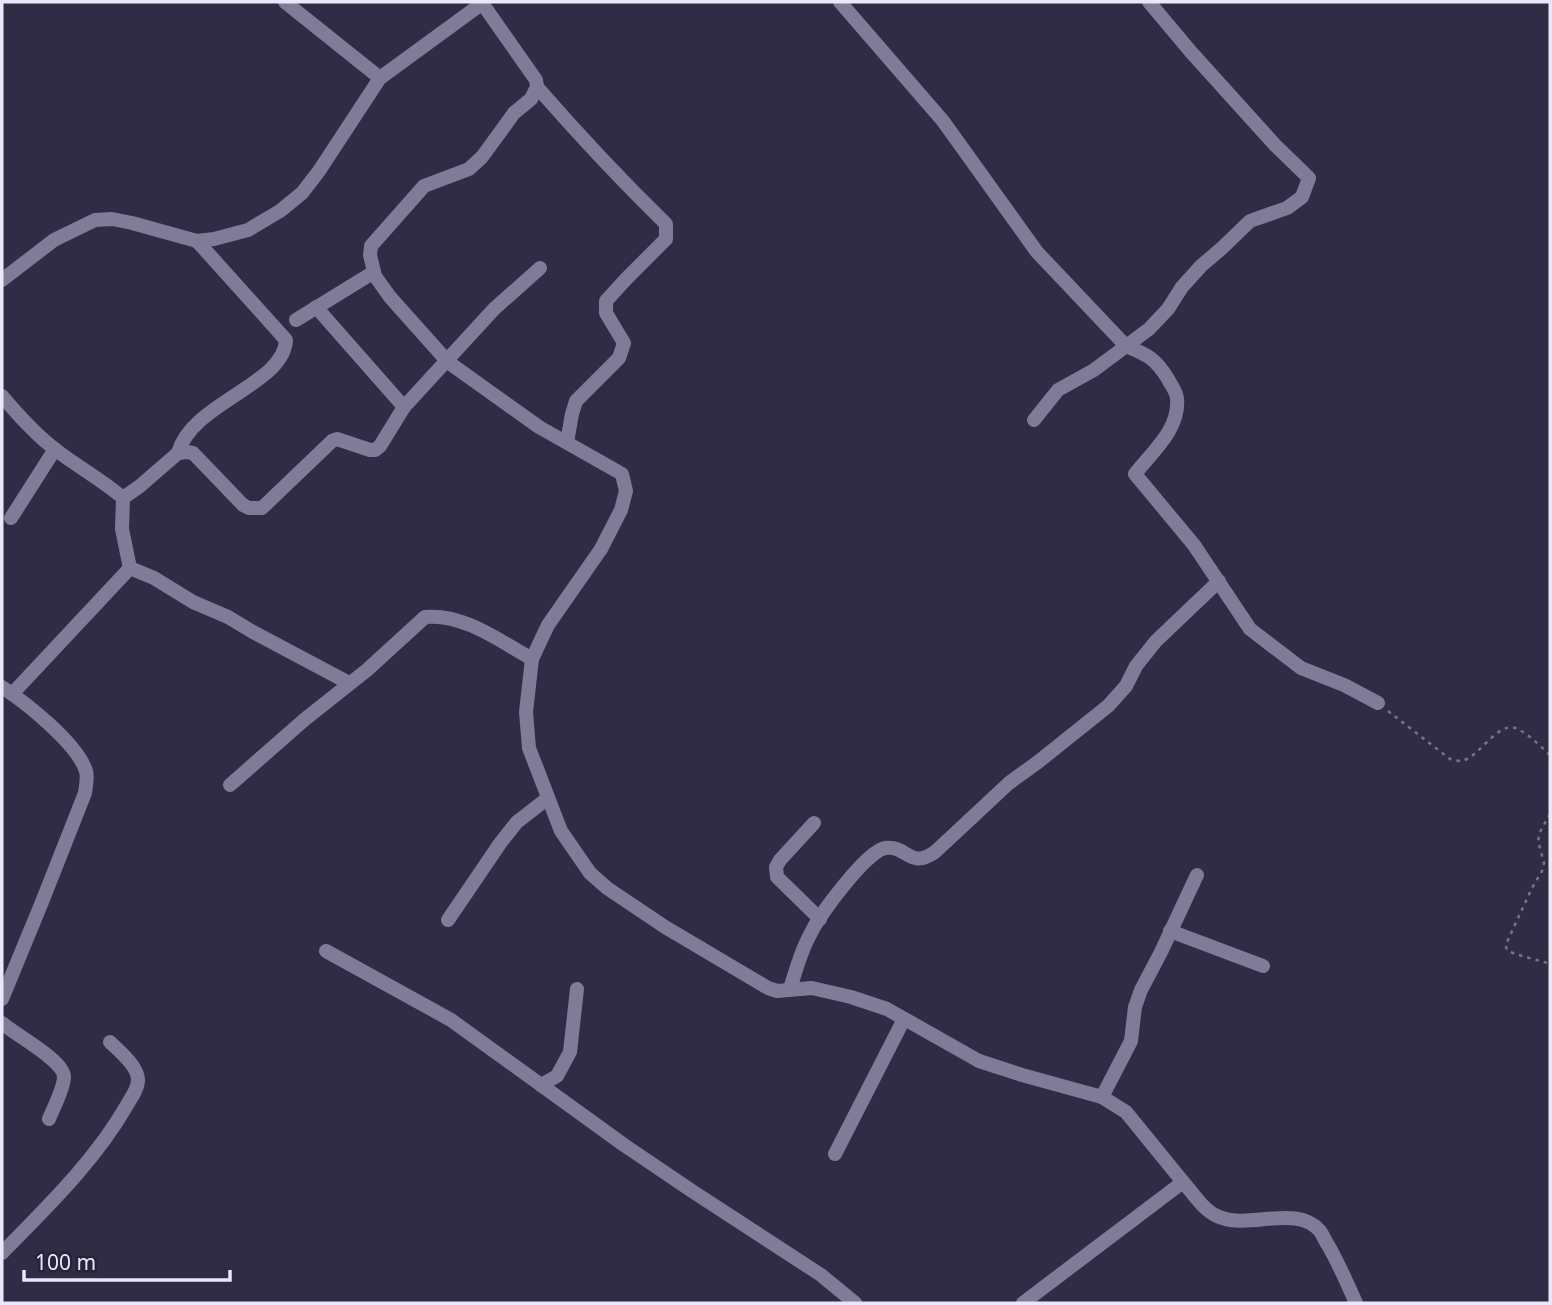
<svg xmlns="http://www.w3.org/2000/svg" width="1552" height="1305" font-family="'Noto Sans',sans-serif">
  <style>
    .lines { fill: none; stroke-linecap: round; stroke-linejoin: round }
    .path { stroke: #777389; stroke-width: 2.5; stroke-dasharray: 3.5 5; stroke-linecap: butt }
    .minor { stroke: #807b98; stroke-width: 14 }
  </style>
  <rect width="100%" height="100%" fill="#312c45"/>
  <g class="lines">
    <!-- path -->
    <g class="path">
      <path d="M 1388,711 L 1450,759 C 1453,760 1458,761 1461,761 C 1479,758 1497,722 1515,728 C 1528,733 1540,746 1550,755"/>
      <path d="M 1550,814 L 1540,832 L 1538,841 L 1544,863 L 1542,871 L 1532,888 L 1506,944 C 1506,946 1506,948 1507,950 C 1510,954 1543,961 1550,964"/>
    </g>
    <!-- minor -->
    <g class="minor">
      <path d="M 285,2 L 380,78"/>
      <path d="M 840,2 L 943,121 L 1037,252 L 1126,346 C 1148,355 1156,359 1168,379 C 1171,385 1177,392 1177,399 C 1180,429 1152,452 1135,474 L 1194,545 L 1250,629 L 1301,668 L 1344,685 L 1378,703"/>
      <path d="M 482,3 L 536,80 L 537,87 L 531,99 L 514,113 L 482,157 L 469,169 L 424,186 L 371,246 L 370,255 L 375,276 L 390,297 L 448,362 L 539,427 L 622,474 L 626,491 L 621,510 L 601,549 L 548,625 L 532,659 L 526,712 L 529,748 L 561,831 L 590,873 L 607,888 L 665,927 L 768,988 L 777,991 L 812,988 L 851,997 L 887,1009 L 979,1061 L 1022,1075 L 1102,1097 L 1126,1112 L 1183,1182 L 1023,1303"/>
      <path d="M 537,87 C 578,134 621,180 666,224 L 666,239 L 626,279 L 606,301 L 606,313 L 624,343 L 619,358 L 576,401 L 572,414 L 567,442"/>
      <path d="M 2,280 L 54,240 L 95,220 L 112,219 L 132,223 L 197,241 L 214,239 L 248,230 L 280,211 L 302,193 L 319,171 L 380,78 L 484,2"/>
      <path d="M 296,320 L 374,272"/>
      <path d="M 2,396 C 18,415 36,435 56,450 C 78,467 102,480 123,498 L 140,486 L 178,453 L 187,452 L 193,453 L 243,505 L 249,508 L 262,508 L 332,441 L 337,439 L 370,450 L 375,450 L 380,446 L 404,407 L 316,307"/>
      <path d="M 404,407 L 494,309 L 540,268"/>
      <path d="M 1034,420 L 1058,390 L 1094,370 L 1149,329 L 1168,309 L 1182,287 L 1201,266 L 1222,248 L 1250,221 L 1287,208 L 1302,197 L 1309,178 L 1275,145 L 1191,52 L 1149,2"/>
      <path d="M 178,453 C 192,402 284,385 286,340 L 197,241"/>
      <path d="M 123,498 L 122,529 L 130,568"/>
      <path d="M 11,518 L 55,449"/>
      <path d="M 2,687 C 26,703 77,743 86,771 C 88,778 86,785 85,793 L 42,902 L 2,999"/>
      <path d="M 12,694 L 130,568 L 154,578 L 193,602 L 228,617 L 253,632 L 349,683"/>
      <path d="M 230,785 L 304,720 L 367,670 L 425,617 C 463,613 500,641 532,659"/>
      <path d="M 814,823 L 780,860 L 776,867 L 777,877 L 820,919"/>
      <path d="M 448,920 L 501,842 L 517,822 L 548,798"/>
      <path d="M 1170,931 L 1263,966"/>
      <path d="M 326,951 L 451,1020 L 624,1145 L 692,1191 L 821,1275 L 855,1303"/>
      <path d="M 790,989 C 796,970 801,950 811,933 C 819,915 867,851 885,848 C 908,845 909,870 935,852 L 1009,783 L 1038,762 L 1108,706 L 1126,686 L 1136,666 L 1156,641 L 1219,581"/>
      <path d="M 2,1023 C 15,1035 64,1060 64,1077 C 64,1088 53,1109 49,1119"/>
      <path d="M 541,1085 L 557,1076 L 570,1052 L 577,989"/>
      <path d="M 1102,1097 L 1131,1041 L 1135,1007 L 1141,990 L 1161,952 L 1197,875"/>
      <path d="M 835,1154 L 904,1019"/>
      <path d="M 1183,1182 C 1193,1193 1203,1210 1217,1216 C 1247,1231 1297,1203 1320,1231 C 1323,1235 1325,1241 1328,1245 C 1339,1264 1347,1283 1356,1303"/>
      <path d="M 2,1253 C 47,1207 95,1161 127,1105 C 131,1098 138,1089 138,1080 C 138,1066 119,1051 110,1042"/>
    </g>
  </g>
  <!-- border -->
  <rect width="1552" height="1305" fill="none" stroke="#eae8f8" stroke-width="7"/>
  <!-- scale -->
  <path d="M24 1270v10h206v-10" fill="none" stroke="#eae8f8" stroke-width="3.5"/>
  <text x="35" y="1270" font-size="21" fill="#eae8f8" stroke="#28223a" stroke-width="5" paint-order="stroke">100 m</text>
</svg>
